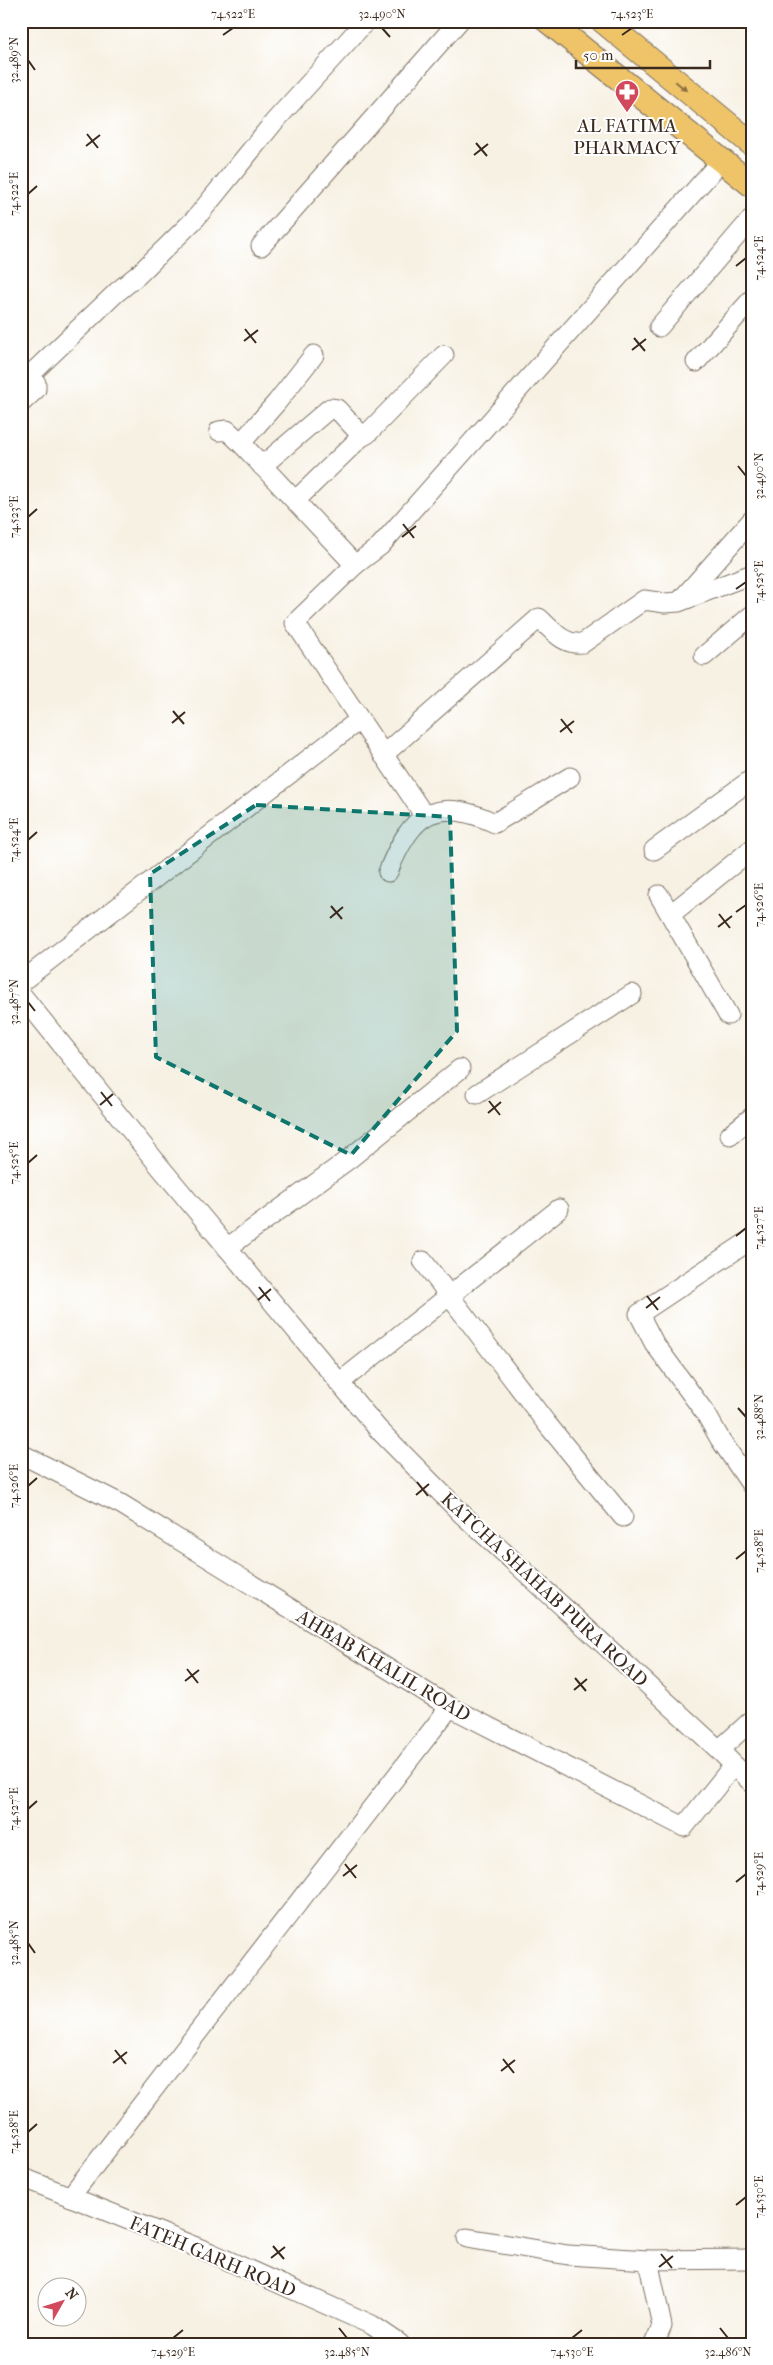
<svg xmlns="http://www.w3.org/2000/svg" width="773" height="2365" font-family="'IM FELL French Canon',serif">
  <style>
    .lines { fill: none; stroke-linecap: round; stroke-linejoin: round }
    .minor-casing { stroke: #7d7063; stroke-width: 21 }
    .major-casing { stroke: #7d7063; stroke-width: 26 }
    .minor { stroke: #fff; stroke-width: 19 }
    .major { stroke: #efc469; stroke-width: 24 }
    .oneway { fill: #8c6f40 }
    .marked { fill: #0f766e; fill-opacity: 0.2; stroke: #0f766e; stroke-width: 4; stroke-dasharray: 10 6; stroke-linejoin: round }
    .ticks { fill: none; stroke: #3b2a1e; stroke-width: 2 }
    .labels { text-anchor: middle; stroke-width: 4; stroke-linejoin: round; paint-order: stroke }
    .poi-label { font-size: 19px; fill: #3b2a1e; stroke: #fff }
    .street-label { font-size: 19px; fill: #3b2a1e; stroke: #fff }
    .neatline { fill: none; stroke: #3b2a1e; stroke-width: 2 }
    .ticks-label { font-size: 12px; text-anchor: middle; fill: #3b2a1e }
  </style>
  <rect width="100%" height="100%" fill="#fff"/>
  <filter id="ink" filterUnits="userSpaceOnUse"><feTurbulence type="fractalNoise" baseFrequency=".02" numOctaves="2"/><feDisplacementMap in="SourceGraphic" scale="10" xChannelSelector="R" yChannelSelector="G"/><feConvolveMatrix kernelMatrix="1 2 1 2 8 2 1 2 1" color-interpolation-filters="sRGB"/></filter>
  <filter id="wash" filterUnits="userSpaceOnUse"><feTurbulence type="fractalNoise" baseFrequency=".0096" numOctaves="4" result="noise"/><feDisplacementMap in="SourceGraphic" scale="20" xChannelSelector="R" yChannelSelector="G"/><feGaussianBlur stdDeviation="1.12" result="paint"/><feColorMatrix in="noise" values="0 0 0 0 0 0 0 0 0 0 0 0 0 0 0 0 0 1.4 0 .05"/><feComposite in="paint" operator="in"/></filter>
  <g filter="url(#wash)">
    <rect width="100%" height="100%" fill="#f7f1e3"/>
  </g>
  <g filter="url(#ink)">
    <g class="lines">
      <defs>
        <g id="minor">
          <path d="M 261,246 L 459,21"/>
          <path d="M 659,327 L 752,218"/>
          <path d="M 696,362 L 752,299"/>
          <path d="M 21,403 L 36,389 L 36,383 L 30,375 L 117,292 L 138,275 L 196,218 L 274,122 L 366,21"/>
          <path d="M 219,431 L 227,430 L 241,443 L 355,565"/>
          <path d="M 241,443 L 277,402 L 314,355"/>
          <path d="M 262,466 L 330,408 L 337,409 L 362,436"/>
          <path d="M 296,500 L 360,438 L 367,434 L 444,355"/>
          <path d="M 681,600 L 752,520"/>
          <path d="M 704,656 L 752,615"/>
          <path d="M 383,755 L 539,618 C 552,630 564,646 583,643 L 644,600 L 665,603 L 679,602 L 752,574"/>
          <path d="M 424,815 L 295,623 L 355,565 L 380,546 L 721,161"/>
          <path d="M 654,850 L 752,779"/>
          <path d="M 388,872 C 411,814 434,795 495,823 L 570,777"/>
          <path d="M 659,895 L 728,1015"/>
          <path d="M 671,914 L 752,849"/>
          <path d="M 21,982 L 359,720"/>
          <path d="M 21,994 L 161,1168 L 378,1429 L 463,1515 L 719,1750 L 752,1783"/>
          <path d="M 477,1094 L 632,994"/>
          <path d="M 730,1135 L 752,1117"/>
          <path d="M 752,1239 L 639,1314 L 654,1343 L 706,1414 L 720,1439 L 752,1486"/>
          <path d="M 227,1248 L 349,1159 L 460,1069"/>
          <path d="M 423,1261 L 547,1424 L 623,1517"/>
          <path d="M 339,1383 L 559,1209"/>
          <path d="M 21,1454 L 121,1504 L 450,1707 L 684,1827 L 733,1766"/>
          <path d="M 719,1750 L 752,1720"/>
          <path d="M 21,2177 L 211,2253 L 372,2325 L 400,2344"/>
          <path d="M 70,2197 L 450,1707"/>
          <path d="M 467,2238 L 568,2255 L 648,2260 L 752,2259"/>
          <path d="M 648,2260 L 662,2326 L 654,2344"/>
        </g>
        <g id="major">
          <path d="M 548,21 L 752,185"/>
          <path d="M 603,21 L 752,144"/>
        </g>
      </defs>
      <!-- minor casing -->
      <use href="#minor" class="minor-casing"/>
      <!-- major casing -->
      <use href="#major" class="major-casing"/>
      <!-- minor -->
      <use href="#minor" class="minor"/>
      <!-- major -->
      <use href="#major" class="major"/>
    </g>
    <!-- one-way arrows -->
    <defs><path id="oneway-solid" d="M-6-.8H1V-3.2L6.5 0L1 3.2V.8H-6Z" transform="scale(1.25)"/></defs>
    <use class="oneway" href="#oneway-solid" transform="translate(681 86) rotate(40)"/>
  </g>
  <!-- marked area -->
  <path class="marked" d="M 256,805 L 450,817 L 457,1031 L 351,1155 L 156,1057 L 150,874 Z"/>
  <!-- ticks -->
  <path class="ticks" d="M 382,28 L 390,37M 223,35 L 233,28M 622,35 L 632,28M 28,60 L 35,70M 87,134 L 98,148M 476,143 L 487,156M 86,146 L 100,135M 474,155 L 488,144M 28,194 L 37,186M 736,266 L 746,258M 245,329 L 256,343M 634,338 L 645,351M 244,341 L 258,330M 632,350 L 646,339M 738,466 L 746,476M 28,517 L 37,509M 403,524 L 414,538M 402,537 L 416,526M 736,589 L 746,582M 173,711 L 184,724M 561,719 L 572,733M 172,723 L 185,712M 560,732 L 574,721M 28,840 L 37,832M 331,906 L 342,919M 736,912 L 746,905M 719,914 L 730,928M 330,918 L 343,907M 718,927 L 732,916M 28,1002 L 35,1011M 101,1092 L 112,1106M 489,1101 L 500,1115M 100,1105 L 113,1094M 488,1113 L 501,1102M 28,1163 L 37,1155M 736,1236 L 746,1228M 259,1287 L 270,1301M 647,1296 L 658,1310M 258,1300 L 271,1289M 646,1308 L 660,1297M 738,1408 L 746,1417M 417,1482 L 428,1496M 28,1486 L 37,1478M 416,1495 L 429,1484M 736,1559 L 746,1551M 187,1669 L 198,1683M 575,1678 L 586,1691M 185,1681 L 199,1670M 574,1690 L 587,1679M 28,1809 L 37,1801M 345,1864 L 356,1878M 343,1876 L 357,1865M 736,1882 L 746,1874M 28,1943 L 35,1953M 115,2050 L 126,2064M 503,2059 L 514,2073M 113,2063 L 127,2052M 501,2071 L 515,2060M 28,2132 L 37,2124M 736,2205 L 746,2197M 273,2246 L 284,2259M 661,2254 L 672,2268M 271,2258 L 285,2247M 659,2267 L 673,2256M 339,2328 L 347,2338M 720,2328 L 728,2338M 173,2338 L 183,2330M 572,2338 L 582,2330"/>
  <!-- icons -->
  <defs>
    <symbol id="pharmacy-pin" viewBox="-11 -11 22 30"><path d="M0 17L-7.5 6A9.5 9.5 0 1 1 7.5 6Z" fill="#d1495b" stroke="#fff"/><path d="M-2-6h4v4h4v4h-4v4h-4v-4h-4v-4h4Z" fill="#fff"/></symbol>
  </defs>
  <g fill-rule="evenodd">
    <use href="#pharmacy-pin" x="613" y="78" width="28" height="38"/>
  </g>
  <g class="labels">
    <!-- poi labels -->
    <g class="poi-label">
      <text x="627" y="132">AL FATIMA<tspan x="627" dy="22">PHARMACY</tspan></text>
    </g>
    <!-- street labels -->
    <g class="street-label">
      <text transform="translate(545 1589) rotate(43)" y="7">KATCHA SHAHAB PURA ROAD</text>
      <text transform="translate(384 1665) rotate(31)" y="7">AHBAB KHALIL ROAD</text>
      <text transform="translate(213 2256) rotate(23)" y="7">FATEH GARH ROAD</text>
    </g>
  </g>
  <!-- margin -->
  <rect width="773" height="2365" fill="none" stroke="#fff" stroke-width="55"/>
  <!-- north arrow -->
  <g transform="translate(62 2302) rotate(51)"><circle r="24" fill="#ffffff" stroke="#b1aaa5"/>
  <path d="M0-4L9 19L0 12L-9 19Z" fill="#d1495b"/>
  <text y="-8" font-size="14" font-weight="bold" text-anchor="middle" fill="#3b2a1e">N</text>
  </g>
  <!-- scale -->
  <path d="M576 60v8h134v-8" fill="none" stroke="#3b2a1e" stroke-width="2.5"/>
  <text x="583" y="60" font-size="15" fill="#3b2a1e" stroke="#ffffff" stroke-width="4" paint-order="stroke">50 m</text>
  <rect x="28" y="28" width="718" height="2310" class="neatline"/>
  <g class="ticks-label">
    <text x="233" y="18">74.522°E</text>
    <text x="382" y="18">32.490°N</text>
    <text x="632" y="18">74.523°E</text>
    <text transform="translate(14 60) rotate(-90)" y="4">32.489°N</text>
    <text transform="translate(14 194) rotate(-90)" y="4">74.522°E</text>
    <text transform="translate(759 258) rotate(-90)" y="4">74.524°E</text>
    <text transform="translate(759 476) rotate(-90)" y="4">32.490°N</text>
    <text transform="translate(14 517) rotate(-90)" y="4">74.523°E</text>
    <text transform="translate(759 582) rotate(-90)" y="4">74.525°E</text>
    <text transform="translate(14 840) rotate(-90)" y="4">74.524°E</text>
    <text transform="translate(759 905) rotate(-90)" y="4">74.526°E</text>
    <text transform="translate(14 1002) rotate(-90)" y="4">32.487°N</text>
    <text transform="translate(14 1163) rotate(-90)" y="4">74.525°E</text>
    <text transform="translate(759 1228) rotate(-90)" y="4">74.527°E</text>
    <text transform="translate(759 1417) rotate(-90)" y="4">32.488°N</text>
    <text transform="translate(14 1486) rotate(-90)" y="4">74.526°E</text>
    <text transform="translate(759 1551) rotate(-90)" y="4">74.528°E</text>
    <text transform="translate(14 1809) rotate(-90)" y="4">74.527°E</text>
    <text transform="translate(759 1874) rotate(-90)" y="4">74.529°E</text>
    <text transform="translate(14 1943) rotate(-90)" y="4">32.485°N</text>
    <text transform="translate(14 2132) rotate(-90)" y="4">74.528°E</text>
    <text transform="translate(759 2197) rotate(-90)" y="4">74.530°E</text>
    <text x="173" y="2356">74.529°E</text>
    <text x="347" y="2356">32.485°N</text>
    <text x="572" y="2356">74.530°E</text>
    <text x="728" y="2356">32.486°N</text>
  </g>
</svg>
